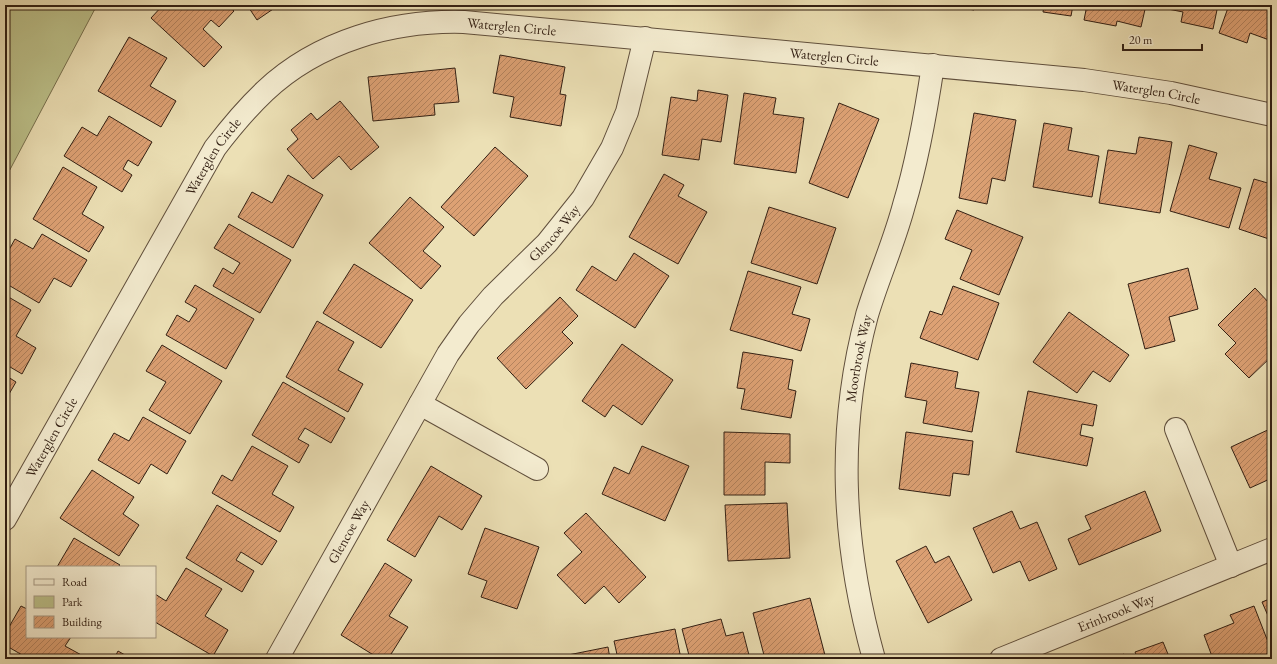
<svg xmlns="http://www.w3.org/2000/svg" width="1277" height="664" font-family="'EB Garamond',serif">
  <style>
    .green { fill: #bcc18a; stroke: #77704e }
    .building { fill: url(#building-hatch); stroke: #321f13 }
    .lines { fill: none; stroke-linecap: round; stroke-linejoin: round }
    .street-casing { stroke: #604f3c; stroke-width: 24 }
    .street { stroke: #f3ebcf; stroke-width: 22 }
    .labels { text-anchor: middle; stroke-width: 3; stroke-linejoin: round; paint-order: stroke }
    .street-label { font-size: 14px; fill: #321f13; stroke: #f3ebcf }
  </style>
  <defs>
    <pattern id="building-hatch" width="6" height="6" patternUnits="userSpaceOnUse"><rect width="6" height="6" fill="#dda174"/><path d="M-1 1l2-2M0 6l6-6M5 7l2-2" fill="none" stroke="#b4835e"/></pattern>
  </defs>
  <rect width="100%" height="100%" fill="#ece0b5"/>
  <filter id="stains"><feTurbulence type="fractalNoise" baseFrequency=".005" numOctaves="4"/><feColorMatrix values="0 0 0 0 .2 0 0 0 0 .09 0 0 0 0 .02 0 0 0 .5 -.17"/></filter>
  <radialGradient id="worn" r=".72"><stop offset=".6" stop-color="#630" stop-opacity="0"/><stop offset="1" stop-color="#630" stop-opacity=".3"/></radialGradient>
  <!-- green -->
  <path class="green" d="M 5,5 L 97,5 L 5,179 Z"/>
  <!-- building -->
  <g class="building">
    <path d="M 163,5 L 227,5 L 234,11 L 219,27 L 211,20 L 203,29 L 222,47 L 204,67 L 151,18 Z"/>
    <path d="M 247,5 L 279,5 L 257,20 Z"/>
    <path d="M 945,5 L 975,5 L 974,10 Z"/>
    <path d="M 1044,5 L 1073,5 L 1071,16 L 1043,12 Z"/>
    <path d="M 1087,5 L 1146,5 L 1141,27 L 1117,21 L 1116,26 L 1084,20 Z"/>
    <path d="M 1218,5 L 1213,29 L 1181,22 L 1183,12 L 1153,6 Z"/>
    <path d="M 1229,5 L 1272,5 L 1272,41 L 1250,33 L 1247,43 L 1219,33 Z"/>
    <path d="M 129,37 L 167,58 L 150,86 L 176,101 L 161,127 L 98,91 Z"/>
    <path d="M 500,55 L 565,67 L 560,94 L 566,95 L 561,126 L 510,117 L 514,97 L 493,93 Z"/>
    <path d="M 455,68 L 459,102 L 434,104 L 435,115 L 373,121 L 368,77 Z"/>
    <path d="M 698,90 L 728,95 L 721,142 L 702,139 L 699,160 L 662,155 L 671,97 L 697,101 Z"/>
    <path d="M 744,93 L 776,98 L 773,114 L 804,118 L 796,173 L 734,164 Z"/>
    <path d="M 340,101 L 379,147 L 351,170 L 339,156 L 313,179 L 287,149 L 298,139 L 291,130 L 311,113 L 317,120 Z"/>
    <path d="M 839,103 L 879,119 L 848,198 L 809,183 Z"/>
    <path d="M 974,113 L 1016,120 L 1005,181 L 992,178 L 987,204 L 959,198 Z"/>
    <path d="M 109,116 L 152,142 L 138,166 L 128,160 L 123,169 L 132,175 L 122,192 L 64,156 L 82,127 L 97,136 Z"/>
    <path d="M 1044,123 L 1072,128 L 1068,150 L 1099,156 L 1092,197 L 1033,187 Z"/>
    <path d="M 1139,137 L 1172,142 L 1160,213 L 1099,203 L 1108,150 L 1136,154 Z"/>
    <path d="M 1189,145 L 1217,153 L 1209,179 L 1241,188 L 1229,228 L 1170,211 Z"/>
    <path d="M 495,147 L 528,176 L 474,236 L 441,207 Z"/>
    <path d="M 63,167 L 97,187 L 82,214 L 104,227 L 89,252 L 33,219 Z"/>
    <path d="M 664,174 L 684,185 L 678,196 L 707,212 L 678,264 L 629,237 Z"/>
    <path d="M 288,175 L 323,195 L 293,248 L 238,217 L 252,192 L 272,203 Z"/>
    <path d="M 1254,179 L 1271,184 L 1268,195 L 1272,196 L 1272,240 L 1239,229 Z"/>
    <path d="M 410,197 L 444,227 L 423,251 L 441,266 L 421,289 L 369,243 Z"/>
    <path d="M 769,207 L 836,228 L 817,284 L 751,263 Z"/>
    <path d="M 957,210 L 1023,237 L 999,295 L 960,279 L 972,250 L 945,239 Z"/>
    <path d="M 229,224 L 291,260 L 260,313 L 213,286 L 223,268 L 233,274 L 240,263 L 214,248 Z"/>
    <path d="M 42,234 L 87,260 L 71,287 L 54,278 L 39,303 L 5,283 L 5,257 L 15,239 L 33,249 Z"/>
    <path d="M 634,253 L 669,276 L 635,328 L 576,290 L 592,266 L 616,281 Z"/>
    <path d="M 354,264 L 413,300 L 381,348 L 323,313 Z"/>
    <path d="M 1188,268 L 1198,309 L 1169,317 L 1175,341 L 1145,349 L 1128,284 Z"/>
    <path d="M 748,271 L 801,287 L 792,314 L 810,319 L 801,351 L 730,330 Z"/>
    <path d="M 195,285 L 254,319 L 226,369 L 166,335 L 177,315 L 189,322 L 197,309 L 185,302 Z"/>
    <path d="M 953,286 L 999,303 L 978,360 L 920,338 L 930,311 L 942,315 Z"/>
    <path d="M 1255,288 L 1272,306 L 1272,356 L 1249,378 L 1225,354 L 1236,343 L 1218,325 Z"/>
    <path d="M 5,295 L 31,310 L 16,336 L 36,348 L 22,374 L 5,364 Z"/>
    <path d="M 560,297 L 578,316 L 562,332 L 573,343 L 526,389 L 497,358 Z"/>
    <path d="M 1069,312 L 1129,355 L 1110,382 L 1093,371 L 1077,393 L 1033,362 Z"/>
    <path d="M 317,321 L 354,342 L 338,370 L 363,384 L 348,412 L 286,377 Z"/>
    <path d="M 622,344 L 673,380 L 642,425 L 613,405 L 605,417 L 582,401 Z"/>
    <path d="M 162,345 L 222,381 L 190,434 L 149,410 L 166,382 L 146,371 Z"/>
    <path d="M 743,352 L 793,360 L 788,389 L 796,391 L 791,418 L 741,409 L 745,389 L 737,388 Z"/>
    <path d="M 911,363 L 958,372 L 955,388 L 979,392 L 972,432 L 923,423 L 927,401 L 905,397 Z"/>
    <path d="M 5,375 L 16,382 L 5,401 Z"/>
    <path d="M 283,382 L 345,418 L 331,443 L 305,428 L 298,439 L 309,445 L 299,463 L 252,435 Z"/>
    <path d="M 1028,391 L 1097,405 L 1093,426 L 1082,424 L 1080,435 L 1093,438 L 1087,466 L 1016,452 Z"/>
    <path d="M 143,417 L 186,441 L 167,474 L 151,464 L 139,484 L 98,460 L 114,433 L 129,441 Z"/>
    <path d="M 1272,428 L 1272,478 L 1250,488 L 1231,447 Z"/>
    <path d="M 724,432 L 790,434 L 790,463 L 765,462 L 765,495 L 724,495 Z"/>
    <path d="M 906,432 L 973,441 L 969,475 L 953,473 L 950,496 L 899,489 Z"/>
    <path d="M 252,446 L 288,466 L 272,494 L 294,507 L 280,532 L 212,493 L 222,475 L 232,481 Z"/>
    <path d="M 642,446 L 689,466 L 665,521 L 602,494 L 614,467 L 629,474 Z"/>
    <path d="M 431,466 L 482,496 L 462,530 L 439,516 L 415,557 L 387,540 Z"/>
    <path d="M 92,470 L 134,497 L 123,514 L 139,525 L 119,556 L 60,518 Z"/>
    <path d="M 1145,491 L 1161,531 L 1079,565 L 1068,539 L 1091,529 L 1085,516 Z"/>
    <path d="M 787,503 L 790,558 L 728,561 L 725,505 Z"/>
    <path d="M 217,505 L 277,541 L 262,565 L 241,552 L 236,560 L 254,571 L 242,592 L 186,558 Z"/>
    <path d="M 1012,511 L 1020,529 L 1037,522 L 1057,569 L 1029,581 L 1020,561 L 993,573 L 973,528 Z"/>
    <path d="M 586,513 L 646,577 L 619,603 L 604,586 L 585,604 L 557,575 L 582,552 L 564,533 Z"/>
    <path d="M 485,528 L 539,547 L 517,609 L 481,597 L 487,581 L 468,574 Z"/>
    <path d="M 74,538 L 120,565 L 118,567 L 57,567 Z"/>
    <path d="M 926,546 L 935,563 L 949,556 L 972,600 L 928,623 L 896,561 Z"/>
    <path d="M 385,563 L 412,580 L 389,616 L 408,627 L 388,659 L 380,659 L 341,635 Z"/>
    <path d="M 186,568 L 222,589 L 205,616 L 228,630 L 213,656 L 155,622 L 155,594 L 166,601 Z"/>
    <path d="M 810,598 L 826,659 L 765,659 L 753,613 Z"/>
    <path d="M 1272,598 L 1272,625 L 1262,602 Z"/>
    <path d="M 21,606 L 27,609 L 27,637 L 71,637 L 65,646 L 85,657 L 85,659 L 29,659 L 5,645 L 5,634 Z"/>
    <path d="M 1254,606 L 1272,652 L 1254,659 L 1213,659 L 1204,635 L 1234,623 L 1230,615 Z"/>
    <path d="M 721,619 L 726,636 L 743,632 L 750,659 L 690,659 L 682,629 Z"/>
    <path d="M 675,629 L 681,659 L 618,659 L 614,641 Z"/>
    <path d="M 1163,642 L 1170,659 L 1138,659 L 1135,652 Z"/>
    <path d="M 608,647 L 610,659 L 548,659 Z"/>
    <path d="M 118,651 L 132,659 L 114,659 Z"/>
    <path d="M 1124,654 L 1126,659 L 1113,659 Z"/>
    <path d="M 1202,655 L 1203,659 L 1192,659 Z"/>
  </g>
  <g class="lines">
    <defs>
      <g id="street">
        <path d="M 420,404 L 537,469"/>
        <path d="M 1176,429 L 1231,566"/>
        <path id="s1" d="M 5,519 L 215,148 C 231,127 247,108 265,91 C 318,41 393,20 464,22 L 1084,80 L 1171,93 L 1272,115"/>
        <path id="s2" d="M 277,659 L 448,354 L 469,324 L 493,296 L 547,243 L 583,198 L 612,148 L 627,112 L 645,38"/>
        <path id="s3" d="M 874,659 C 842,544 836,431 867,315 C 878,278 894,243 904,205 C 918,159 926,112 933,65"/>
        <path id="s4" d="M 1001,659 L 1272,549"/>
      </g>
    </defs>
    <!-- street casing -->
    <use href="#street" class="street-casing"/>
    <!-- street -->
    <use href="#street" class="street"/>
  </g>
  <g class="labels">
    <!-- street labels -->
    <g class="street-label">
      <text dy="5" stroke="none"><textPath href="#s1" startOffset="766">Waterglen Circle</textPath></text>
      <text dy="5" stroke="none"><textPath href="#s1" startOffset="1090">Waterglen Circle</textPath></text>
      <text dy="5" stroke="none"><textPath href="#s1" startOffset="1414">Waterglen Circle</textPath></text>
      <text dy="5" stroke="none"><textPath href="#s1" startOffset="418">Waterglen Circle</textPath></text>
      <text dy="5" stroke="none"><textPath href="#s2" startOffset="511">Glencoe Way</textPath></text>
      <text dy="5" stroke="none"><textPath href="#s3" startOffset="304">Moorbrook Way</textPath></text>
      <text dy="5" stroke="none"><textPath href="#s1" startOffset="94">Waterglen Circle</textPath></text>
      <text dy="5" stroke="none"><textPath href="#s2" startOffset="146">Glencoe Way</textPath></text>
      <text dy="5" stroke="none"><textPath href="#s4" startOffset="124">Erinbrook Way</textPath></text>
    </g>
  </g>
  <!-- margin -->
  <rect width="1277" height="664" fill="none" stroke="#ece0b5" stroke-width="20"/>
  <rect x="6" y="6" width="1265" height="652" fill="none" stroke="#321f13" stroke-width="2"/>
  <rect x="10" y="10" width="1257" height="644" fill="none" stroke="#321f13"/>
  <!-- legend -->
  <rect x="26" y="566" width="130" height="72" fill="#f3ebcf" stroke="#a69984"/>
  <rect x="34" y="579" width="20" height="6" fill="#f3ebcf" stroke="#a69984"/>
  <text x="62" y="586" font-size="12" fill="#321f13">Road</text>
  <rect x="34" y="596" width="20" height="12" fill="#bcc18a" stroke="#a69984"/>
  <text x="62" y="606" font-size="12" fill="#321f13">Park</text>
  <rect x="34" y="616" width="20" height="12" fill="url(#building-hatch)" stroke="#a69984"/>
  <text x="62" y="626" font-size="12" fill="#321f13">Building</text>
  <!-- scale -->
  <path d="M1123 44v6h79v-6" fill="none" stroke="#321f13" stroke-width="2"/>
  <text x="1129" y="44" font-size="12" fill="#321f13" stroke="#f3ebcf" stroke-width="3" paint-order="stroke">20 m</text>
  <rect width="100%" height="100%" filter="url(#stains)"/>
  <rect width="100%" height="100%" fill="url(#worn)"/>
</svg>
